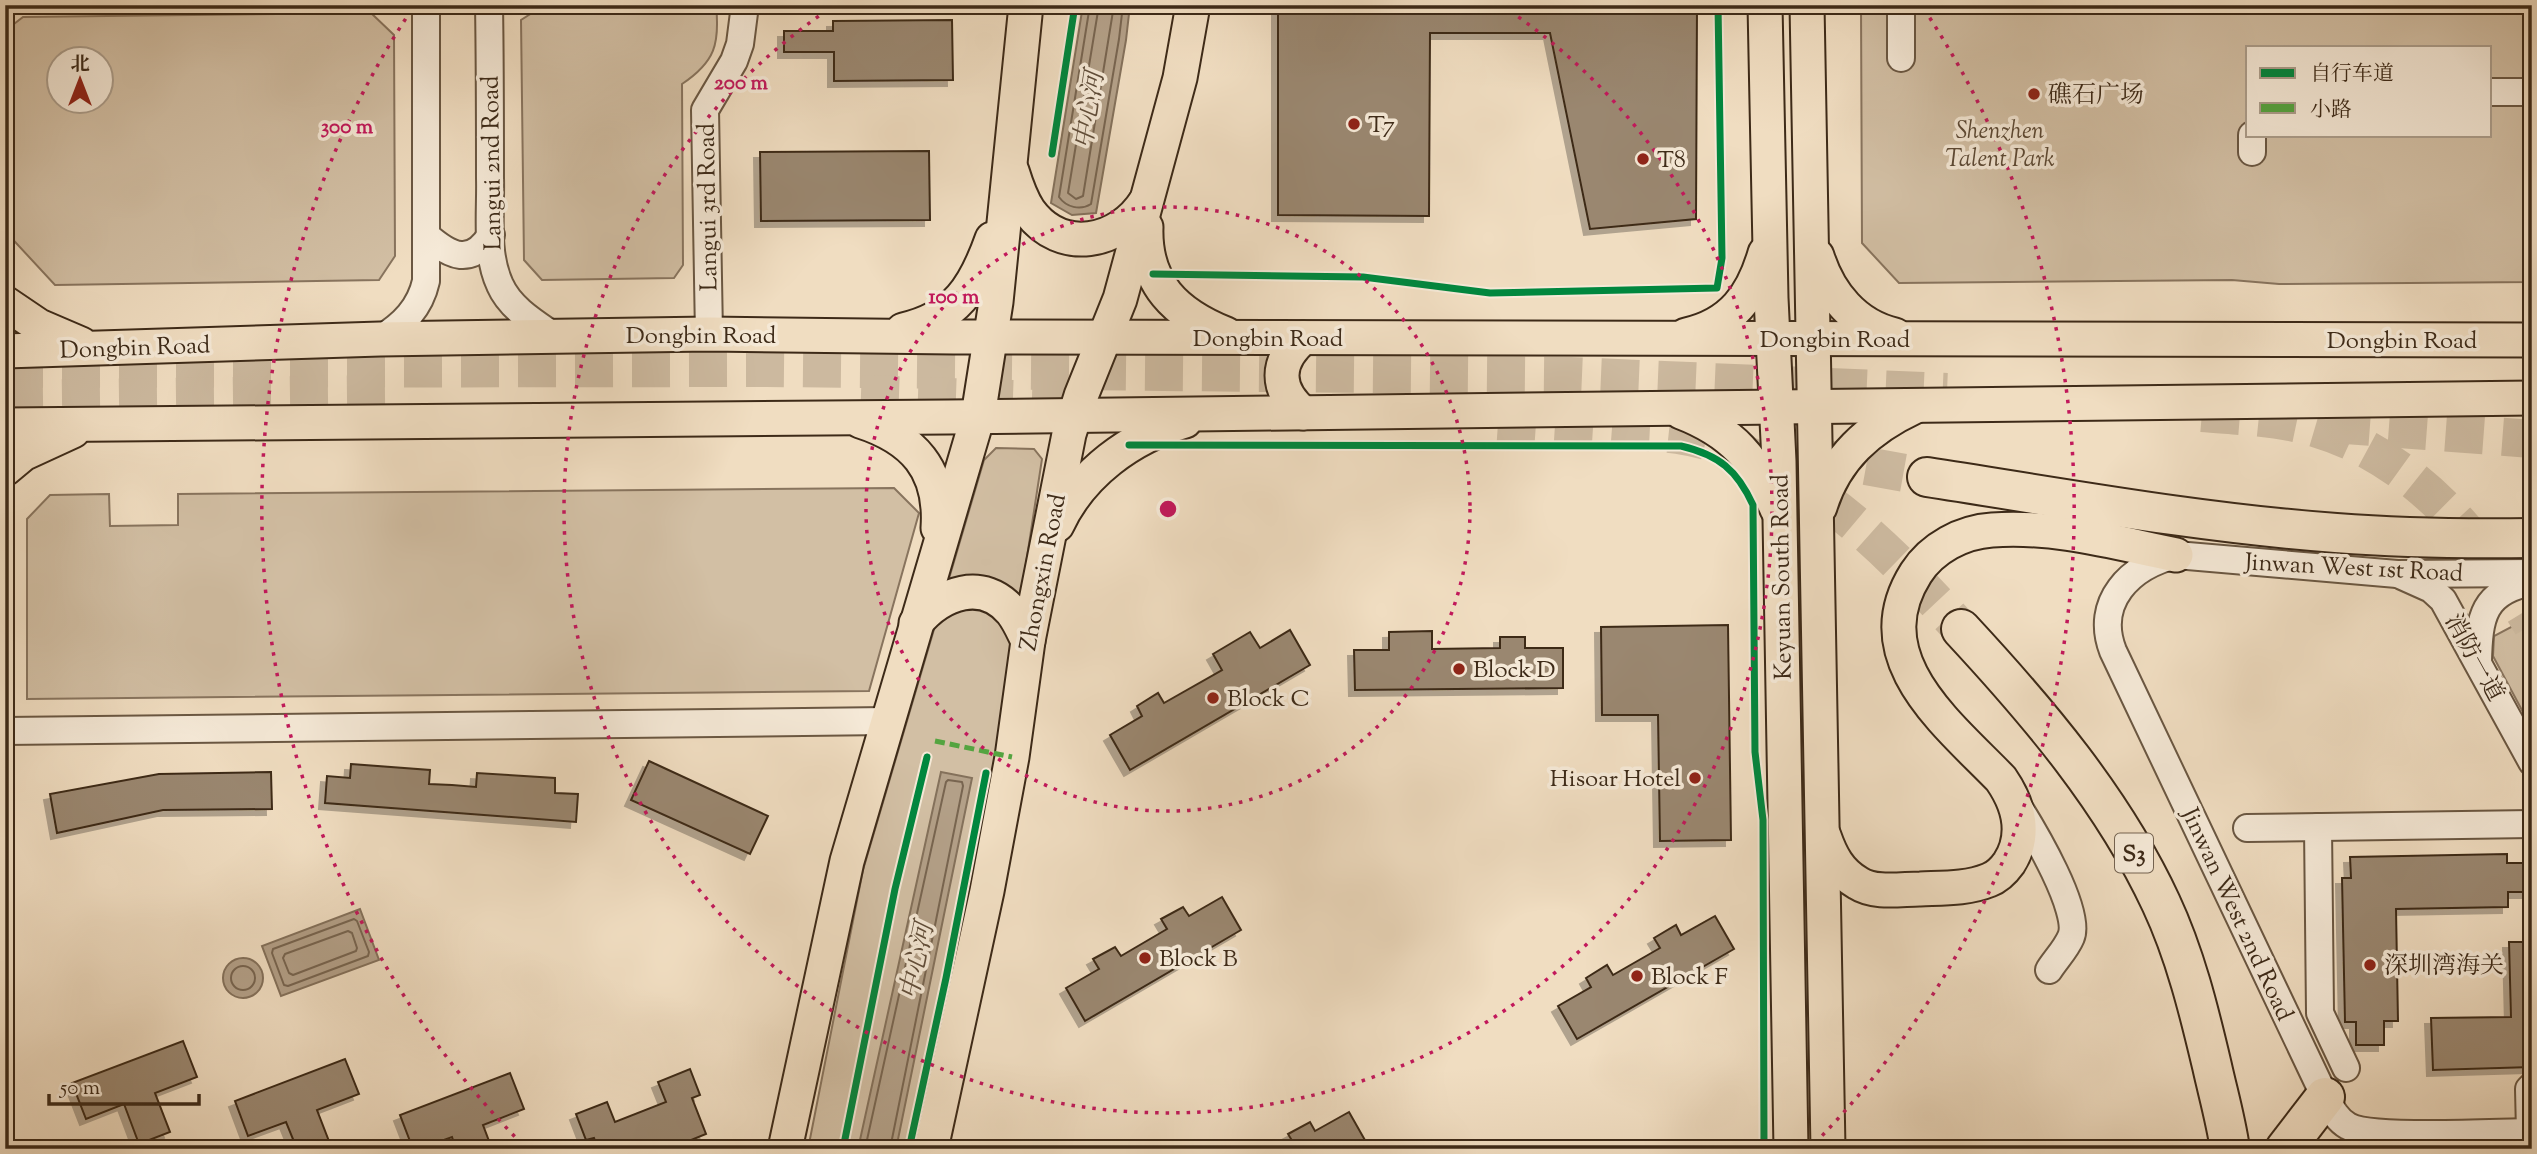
<svg xmlns="http://www.w3.org/2000/svg" width="2537" height="1154" font-family="'Sorts Mill Goudy','Noto Serif SC',serif">
  <style>
    .green { fill: #d2bfa4; stroke: #88745e; stroke-width: 2; fill-rule: evenodd }
    .water { fill: #b3a088; stroke: #84715b; stroke-width: 2 }
    .lines { fill: none; stroke-linecap: round; stroke-linejoin: round }
    .shore { stroke: #786550; stroke-width: 2 }
    .building { fill: #9a8770; stroke: #3d2a18; stroke-width: 2; filter: url(#shadow) }
    .highway-tunnel { stroke: #ccb99f; stroke-width: 38; stroke-dasharray: 38 19; stroke-linecap: butt }
    .minor-casing { stroke: #6a5742; stroke-width: 30 }
    .major-casing { stroke: #3d2a18; stroke-width: 37 }
    .highway-casing { stroke: #3d2a18; stroke-width: 42 }
    .minor { stroke: #f5e9d7; stroke-width: 26 }
    .major { stroke: #f0ddc1; stroke-width: 33 }
    .highway { stroke: #f0ddc1; stroke-width: 38 }
    .quiet { stroke: #54a440; stroke-width: 5; stroke-dasharray: 10 5; stroke-linecap: butt }
    .cycleway-casing { stroke: #f5e9d7; stroke-width: 11 }
    .cycleway { stroke: #00873e; stroke-width: 7 }
    .ring { fill: none; stroke: #c2185b; stroke-width: 3.5; stroke-dasharray: 3.5 7 }
    .poi-dot { fill: #8f2418; stroke: #f5e9d7; stroke-width: 2.5 }
    .labels { text-anchor: middle; stroke-width: 7; stroke-linejoin: round; paint-order: stroke }
    .shield { fill: #f5e9d7; stroke: #746351; stroke-width: 2 }
    .shield-label { font-size: 23px; font-weight: bold; fill: #3d2a18 }
    .poi-label { font-size: 24px; fill: #3d2a18; stroke: #f5e9d7; text-anchor: start }
    .park-label { font-size: 24px; font-style: italic; fill: #5b4834; stroke: #f5e9d7 }
    .street-label { font-size: 24px; fill: #3d2a18; stroke: #f5e9d7 }
    .water-label { font-size: 26px; font-style: italic; fill: #604d3a; stroke: #f5e9d7 }
    .centre { fill: #c2185b; stroke: #f5e9d7; stroke-width: 3.5 }
    .ring-label { font-size: 21px; text-anchor: middle; font-weight: bold; fill: #c2185b; stroke: #f5e9d7; stroke-width: 7; stroke-linejoin: round; paint-order: stroke }
  </style>
  <defs>
    <filter id="shadow"><feDropShadow dx="-6" dy="6" stdDeviation="0" flood-color="#0004"/></filter>
  </defs>
  <rect width="100%" height="100%" fill="#f0ddc1"/>
  <filter id="stains"><feTurbulence type="fractalNoise" baseFrequency=".00286" numOctaves="4"/><feColorMatrix values="0 0 0 0 .2 0 0 0 0 .09 0 0 0 0 .02 0 0 0 .5 -.17"/></filter>
  <radialGradient id="worn" r=".72"><stop offset=".6" stop-color="#630" stop-opacity="0"/><stop offset="1" stop-color="#630" stop-opacity=".3"/></radialGradient>
  <!-- green -->
  <g class="green">
    <path d="M 716,5 C 720,44 715,62 682,84 L 683,265 L 674,278 L 542,280 L 524,260 L 521,20 L 543,6 Z"/>
    <path d="M 1861,5 L 2532,5 L 2532,282 L 2279,284 L 2232,280 L 1899,283 L 1862,243 ZM 2248,47 L 2490,47 L 2490,135 L 2248,135 Z"/>
    <path d="M 371,13 L 394,35 L 395,256 L 379,280 L 55,285 L 5,231 L 5,31 L 23,17 ZM 60,60 L 102,60 L 102,102 L 60,102 Z"/>
    <path d="M 996,448 L 1034,449 L 1042,459 L 994,772 L 919,1149 L 808,1149 L 863,870 L 984,460 Z"/>
    <path d="M 894,488 L 919,513 L 869,691 L 27,699 L 27,519 L 50,495 L 109,494 L 110,526 L 178,525 L 178,494 Z"/>
    <path d="M 2532,616 L 2532,729 L 2493,656 L 2494,636 Z"/>
  </g>
  <!-- water -->
  <g class="water">
    <path d="M 1083,5 L 1130,5 L 1126,40 L 1096,213 L 1072,215 L 1051,203 Z"/>
    <path d="M 941,772 L 972,778 L 896,1149 L 858,1149 Z"/>
    <path d="M 360,909 L 379,960 L 281,996 L 262,946 Z"/>
    <circle cx="243" cy="978" r="20"/>
  </g>
  <g class="lines">
    <!-- shore -->
    <g class="shore">
      <path d="M 1090,5 L 1059,197 C 1066,207 1080,211 1091,204 L 1119,39 L 1123,5"/>
      <path d="M 1099,5 L 1068,193 L 1076,199 L 1083,196 L 1114,5"/>
      <path d="M 354,919 L 357,921 L 369,952 L 368,956 L 288,986 L 284,985 L 272,953 L 273,949 Z"/>
      <path d="M 348,931 L 352,933 L 357,948 L 356,951 L 293,975 L 289,973 L 283,958 L 285,954 Z"/>
      <circle cx="243" cy="978" r="12"/>
      <path d="M 865,1149 L 946,782 L 948,780 L 962,782 L 963,786 L 890,1149"/>
    </g>
  </g>
  <!-- building -->
  <g class="building">
    <path d="M 1278,5 L 1697,5 L 1696,219 L 1590,229 L 1550,33 L 1430,33 L 1429,216 L 1278,215 Z"/>
    <path d="M 952,20 L 953,80 L 834,81 L 834,52 L 784,52 L 784,31 L 833,31 L 833,21 Z"/>
    <path d="M 929,151 L 930,220 L 761,221 L 760,152 Z"/>
    <path d="M 1728,625 L 1731,840 L 1660,841 L 1658,715 L 1602,715 L 1601,627 Z"/>
    <path d="M 1290,630 L 1310,665 L 1130,770 L 1110,735 L 1142,716 L 1137,706 L 1158,693 L 1164,703 L 1222,670 L 1213,654 L 1250,632 L 1260,648 Z"/>
    <path d="M 1432,631 L 1432,649 L 1500,648 L 1500,637 L 1525,637 L 1525,648 L 1563,648 L 1563,688 L 1355,690 L 1354,650 L 1389,650 L 1389,632 Z"/>
    <path d="M 649,761 L 768,816 L 750,854 L 631,800 Z"/>
    <path d="M 351,764 L 430,770 L 429,784 L 452,785 L 476,787 L 477,773 L 555,778 L 555,793 L 578,794 L 576,822 L 325,803 L 327,776 L 350,778 Z"/>
    <path d="M 271,772 L 272,809 L 163,810 L 57,833 L 50,794 L 159,774 Z"/>
    <path d="M 2507,854 L 2507,863 L 2531,863 L 2531,892 L 2508,892 L 2508,907 L 2396,909 L 2398,1021 L 2384,1021 L 2384,1045 L 2356,1045 L 2356,1022 L 2345,1022 L 2342,878 L 2351,878 L 2350,857 Z"/>
    <path d="M 1222,897 L 1241,930 L 1085,1021 L 1066,988 L 1099,969 L 1093,959 L 1115,947 L 1121,956 L 1167,929 L 1161,919 L 1183,907 L 1189,916 Z"/>
    <path d="M 1715,916 L 1734,949 L 1577,1039 L 1558,1006 L 1591,987 L 1586,978 L 1607,965 L 1613,975 L 1660,948 L 1654,938 L 1676,925 L 1681,935 Z"/>
    <path d="M 2509,942 L 2532,942 L 2532,1067 L 2433,1070 L 2431,1018 L 2511,1017 Z"/>
    <path d="M 183,1041 L 197,1077 L 155,1093 L 170,1132 L 139,1144 L 124,1104 L 86,1119 L 72,1083 Z"/>
    <path d="M 345,1059 L 359,1094 L 317,1110 L 332,1149 L 297,1149 L 286,1122 L 248,1136 L 235,1101 Z"/>
    <path d="M 690,1069 L 700,1095 L 692,1098 L 706,1134 L 669,1149 L 598,1149 L 594,1138 L 586,1140 L 576,1114 L 607,1102 L 615,1122 L 666,1102 L 658,1082 Z"/>
    <path d="M 510,1073 L 524,1109 L 483,1125 L 492,1149 L 456,1149 L 452,1137 L 419,1149 L 413,1149 L 400,1115 Z"/>
    <path d="M 1349,1112 L 1370,1149 L 1286,1149 L 1294,1144 L 1288,1134 L 1310,1122 L 1315,1131 Z"/>
  </g>
  <g class="lines">
    <!-- highway-tunnel -->
    <g class="highway-tunnel">
      <path d="M 5,369 L 766,368 L 1570,376 L 1947,392"/>
      <path d="M 861,394 L 1070,401"/>
      <path d="M 5,399 L 388,394"/>
      <path d="M 2202,413 C 2236,416 2271,417 2304,425 C 2408,451 2480,536 2532,625"/>
      <path d="M 1498,423 C 1538,426 1579,428 1619,431 C 1639,432 1659,432 1678,435 C 1795,453 1885,546 1961,629"/>
      <path d="M 2332,424 L 2532,439"/>
      <path d="M 1810,456 L 1927,477"/>
    </g>
    <defs>
      <g id="minor">
        <path d="M 489,5 C 490,63 490,121 490,178 C 491,212 485,253 500,285 C 510,308 535,323 554,336"/>
        <path d="M 1901,5 L 1901,58"/>
        <path d="M 2490,92 L 2532,92"/>
        <path d="M 2252,135 L 2252,152"/>
        <path d="M 427,236 C 451,257 471,266 491,235"/>
        <path d="M 709,334 L 705,110 L 734,61 L 740,44 L 745,5"/>
        <path d="M 380,339 C 403,325 420,308 426,281 L 426,5"/>
        <path d="M 2532,573 L 2397,574 L 2176,555 C 2130,566 2094,602 2113,651 L 2325,1097 C 2331,1108 2337,1120 2348,1126 C 2372,1140 2498,1132 2532,1132"/>
        <path d="M 2402,576 L 2431,589 L 2443,600 L 2532,762"/>
        <path d="M 2478,662 C 2479,617 2483,591 2532,582"/>
        <path d="M 5,731 L 887,721"/>
        <path d="M 2018,806 C 2033,830 2082,912 2071,937 C 2066,949 2056,959 2049,970"/>
        <path d="M 2318,827 L 2320,1013 L 2346,1068"/>
        <path d="M 2247,828 L 2532,824"/>
        <path d="M 2530,1132 L 2529,1089 L 2532,1086"/>
      </g>
      <g id="major">
        <path d="M 1765,5 L 1771,298 L 1779,461 L 1791,1149"/>
        <path d="M 1807,5 L 1828,1149"/>
        <path d="M 1012,171 C 1016,184 1021,199 1029,211 C 1061,255 1119,244 1146,201"/>
        <path d="M 1146,227 C 1144,284 1176,314 1226,334"/>
        <path d="M 1817,256 C 1829,294 1855,326 1895,335"/>
        <path d="M 5,303 L 39,326 L 81,344"/>
        <path d="M 903,330 C 956,318 975,287 992,239"/>
        <path d="M 1686,335 C 1732,325 1753,295 1765,253"/>
        <path d="M 1303,338 C 1275,362 1275,389 1303,413"/>
        <path d="M 5,351 L 380,339 L 709,334 L 954,337 L 2532,340"/>
        <path d="M 1681,412 C 1733,432 1755,459 1777,509"/>
        <path d="M 860,421 C 913,438 942,469 938,528"/>
        <path d="M 5,425 L 948,417 L 2532,398"/>
        <path d="M 5,469 L 23,454 L 73,431"/>
        <path d="M 1820,507 C 1835,458 1869,428 1914,407"/>
        <path d="M 1057,525 C 1081,473 1131,437 1185,421"/>
        <path d="M 916,623 C 941,593 983,577 1012,612 C 1019,621 1023,631 1028,641"/>
        <path d="M 1824,836 C 1831,856 1839,872 1858,883 C 1875,894 1901,889 1920,889 C 1943,888 1967,889 1989,880 C 1997,877 2004,870 2009,863 C 2027,835 2019,805 2001,779 C 1948,724 1862,658 1916,573 C 1932,548 1962,532 1992,530 C 2053,525 2117,543 2176,555"/>
        <path d="M 785,1149 L 847,861 L 978,416 L 996,302 L 1026,5"/>
        <path d="M 931,1149 L 987,891 L 1012,757 L 1028,641 L 1069,434 L 1081,396 L 1120,299 L 1180,78 L 1193,5"/>
      </g>
      <g id="highway">
        <path d="M 1927,477 C 2063,498 2199,523 2336,533 C 2401,538 2466,539 2532,538"/>
        <path d="M 1961,629 C 2038,712 2113,800 2161,903 C 2185,954 2199,1011 2212,1066 C 2218,1093 2226,1121 2230,1149"/>
        <path d="M 2285,1149 L 2325,1097"/>
      </g>
    </defs>
    <!-- minor casing -->
    <use href="#minor" class="minor-casing"/>
    <!-- major casing -->
    <use href="#major" class="major-casing"/>
    <!-- highway casing -->
    <use href="#highway" class="highway-casing"/>
    <!-- minor -->
    <use href="#minor" class="minor"/>
    <!-- major -->
    <use href="#major" class="major"/>
    <!-- highway -->
    <use href="#highway" class="highway"/>
    <!-- quiet -->
    <path class="quiet" d="M 935,741 L 1012,757"/>
    <defs>
      <g id="cycleway">
        <path d="M 1052,154 L 1075,5"/>
        <path d="M 1153,274 L 1363,277 L 1490,293 L 1717,288 L 1722,258 L 1718,5"/>
        <path d="M 1129,445 L 1681,446 C 1719,455 1737,470 1753,505 L 1755,752 L 1763,820 L 1764,1149"/>
        <path d="M 843,1149 L 895,889 L 927,757"/>
        <path d="M 909,1149 L 946,978 L 986,773"/>
      </g>
    </defs>
    <!-- cycleway casing -->
    <use href="#cycleway" class="cycleway-casing"/>
    <!-- cycleway -->
    <use href="#cycleway" class="cycleway"/>
  </g>
  <!-- distance rings -->
  <g class="ring">
    <circle cx="1168" cy="509" r="302"/>
    <path d="M1501 5A604 604 0 1 1 835 5"/>
    <path d="M522 1144A906 906 0 0 1 412 9M1924 9A906 906 0 0 1 1814 1144"/>
  </g>
  <!-- markers -->
  <g class="poi-dot">
    <circle cx="2034" cy="94" r="7"/>
    <circle cx="1354" cy="124" r="7"/>
    <circle cx="1643" cy="159" r="7"/>
    <circle cx="1459" cy="669" r="7"/>
    <circle cx="1213" cy="698" r="7"/>
    <circle cx="1695" cy="778" r="7"/>
    <circle cx="1145" cy="958" r="7"/>
    <circle cx="2370" cy="965" r="7"/>
    <circle cx="1637" cy="976" r="7"/>
  </g>
  <g class="labels">
    <!-- shield labels -->
    <rect class="shield" x="2115" y="833.5" width="38" height="39" rx="5"/>
    <g class="shield-label">
      <text x="2134" y="861">S3</text>
    </g>
    <!-- poi labels -->
    <g class="poi-label">
      <text x="2048" y="102">礁石广场</text>
      <text x="1368" y="132">T7</text>
      <text x="1657" y="167">T8</text>
      <text x="1473" y="677">Block D</text>
      <text x="1227" y="706">Block C</text>
      <text x="1681" y="786" text-anchor="end">Hisoar Hotel</text>
      <text x="1159" y="966">Block B</text>
      <text x="2384" y="973">深圳湾海关</text>
      <text x="1651" y="984">Block F</text>
    </g>
    <!-- park labels -->
    <g class="park-label">
      <text x="2000" y="138">Shenzhen<tspan x="2000" dy="28">Talent Park</tspan></text>
    </g>
    <!-- street labels -->
    <g class="street-label">
      <text transform="translate(491 163) rotate(-91)" y="8">Langui 2nd Road</text>
      <text transform="translate(707 207) rotate(-91)" y="8">Langui 3rd Road</text>
      <text x="701" y="343">Dongbin Road</text>
      <text x="1268" y="346">Dongbin Road</text>
      <text x="1835" y="347">Dongbin Road</text>
      <text x="2402" y="348">Dongbin Road</text>
      <text transform="translate(135 347) rotate(-2)" y="8">Dongbin Road</text>
      <text transform="translate(2354 567) rotate(3)" y="8">Jinwan West 1st Road</text>
      <text transform="translate(1042 572) rotate(-79)" y="8">Zhongxin Road</text>
      <text transform="translate(1781 577) rotate(-91)" y="8">Keyuan South Road</text>
      <text transform="translate(2475 657) rotate(61)" y="8">消防一道</text>
      <text transform="translate(2238 914) rotate(65)" y="8">Jinwan West 2nd Road</text>
    </g>
    <!-- water labels -->
    <g class="water-label">
      <text transform="translate(1088 110) rotate(-81)" y="9">中心河</text>
      <text transform="translate(916 961) rotate(-78)" y="9">中心河</text>
    </g>
  </g>
  <circle cx="1168" cy="509" r="10" class="centre"/>
  <g class="ring-label">
    <text x="741" y="89">200 m</text>
    <text x="347" y="133">300 m</text>
    <text x="954" y="303">100 m</text>
  </g>
  <!-- margin -->
  <rect width="2537" height="1154" fill="none" stroke="#f0ddc1" stroke-width="28"/>
  <rect x="7" y="7" width="2523" height="1140" fill="none" stroke="#3d2a18" stroke-width="3.5"/>
  <rect x="14" y="14" width="2509" height="1126" fill="none" stroke="#3d2a18" stroke-width="2"/>
  <!-- legend -->
  <rect x="2246" y="46" width="245" height="91" fill="#f5e9d7" stroke="#ab9d8b" stroke-width="2"/>
  <rect x="2260" y="68" width="35" height="10" fill="#00873e" stroke="#ab9d8b" stroke-width="2"/>
  <text x="2310" y="80" font-size="21" fill="#3d2a18">自行车道</text>
  <rect x="2260" y="103" width="35" height="10" fill="#54a440" stroke="#ab9d8b" stroke-width="2"/>
  <text x="2310" y="116" font-size="21" fill="#3d2a18">小路</text>
  <!-- north arrow -->
  <g transform="translate(80 80)"><circle r="33" fill="#f5e9d7" stroke="#ab9d8b" stroke-width="2"/>
  <path d="M0-5L12 26L0 18L-12 26Z" fill="#8f2418"/>
  <text y="-10" font-size="19" font-weight="bold" text-anchor="middle" fill="#3d2a18">北</text>
  </g>
  <!-- scale -->
  <path d="M49 1094v10h150v-10" fill="none" stroke="#3d2a18" stroke-width="3.5"/>
  <text x="60" y="1094" font-size="21" fill="#3d2a18" stroke="#f5e9d7" stroke-width="5" paint-order="stroke">50 m</text>
  <rect width="100%" height="100%" filter="url(#stains)"/>
  <rect width="100%" height="100%" fill="url(#worn)"/>
</svg>
